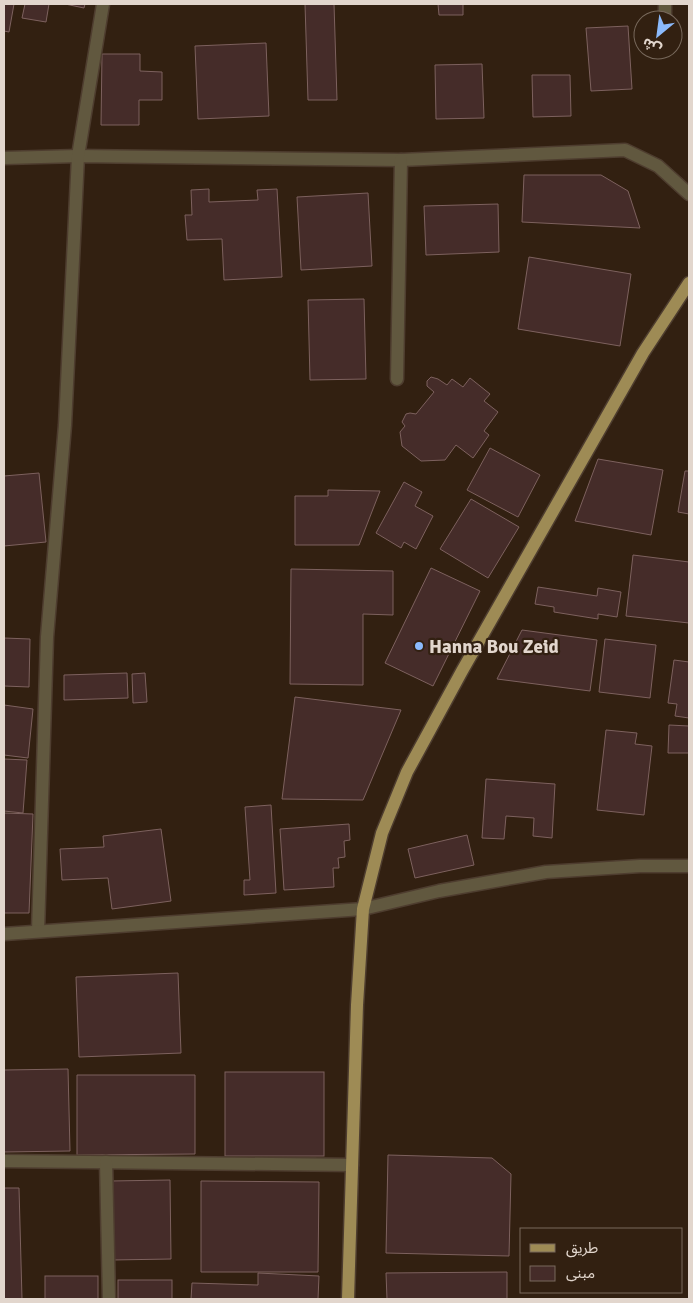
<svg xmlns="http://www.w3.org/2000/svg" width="693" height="1303" font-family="Signika,'Noto Sans Arabic',sans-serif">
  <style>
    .building { fill: #452c29; stroke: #7d615e }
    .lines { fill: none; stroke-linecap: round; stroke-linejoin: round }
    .minor-casing { stroke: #4e3d2f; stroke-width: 15 }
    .major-casing { stroke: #4e3d2f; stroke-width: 15 }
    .minor { stroke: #61583f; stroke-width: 12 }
    .major { stroke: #9e8b55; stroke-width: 12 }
    .poi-dot { fill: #8bbafc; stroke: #322011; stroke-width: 2 }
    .labels { text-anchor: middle; stroke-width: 4.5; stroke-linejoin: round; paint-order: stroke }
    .poi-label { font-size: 19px; font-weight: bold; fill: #e2d6cd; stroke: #322011; text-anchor: start }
  </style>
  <rect width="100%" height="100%" fill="#322011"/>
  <!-- building -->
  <g class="building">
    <path d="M 4,4 L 14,4 L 9,32 L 4,31 Z"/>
    <path d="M 25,4 L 49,4 L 46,22 L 22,18 Z"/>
    <path d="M 65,4 L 85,4 L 84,8 Z"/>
    <path d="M 305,4 L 334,4 L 337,100 L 308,100 Z"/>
    <path d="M 438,4 L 463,4 L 463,15 L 439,15 Z"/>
    <path d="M 628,26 L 632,89 L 591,91 L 586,28 Z"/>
    <path d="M 266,43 L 269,116 L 198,119 L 195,46 Z"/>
    <path d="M 102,54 L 140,54 L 140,71 L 162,72 L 162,100 L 139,100 L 139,125 L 101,125 Z"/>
    <path d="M 482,64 L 484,118 L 436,119 L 435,65 Z"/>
    <path d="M 532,75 L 570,75 L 571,116 L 533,117 Z"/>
    <path d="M 524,175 L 601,175 L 628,191 L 640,228 L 522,222 Z"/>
    <path d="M 209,189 L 209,202 L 258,200 L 257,190 L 277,189 L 282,277 L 224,280 L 222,239 L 187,240 L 185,215 L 192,215 L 191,190 Z"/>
    <path d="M 368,193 L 372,266 L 301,270 L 297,197 Z"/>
    <path d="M 498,204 L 499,252 L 426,255 L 424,206 Z"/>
    <path d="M 529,257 L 631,274 L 620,346 L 518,329 Z"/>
    <path d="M 364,299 L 366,379 L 310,380 L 308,300 Z"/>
    <path d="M 431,377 L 438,379 L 447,385 L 452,379 L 463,387 L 470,378 L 490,394 L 484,401 L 498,412 L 484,431 L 489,435 L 473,458 L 456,445 L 445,460 L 421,461 L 402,446 L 400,432 L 405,426 L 402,422 L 406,414 L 410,413 L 416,414 L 434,392 L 427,386 L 427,381 Z"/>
    <path d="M 490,448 L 540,475 L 518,517 L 467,490 Z"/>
    <path d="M 598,459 L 663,470 L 651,535 L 575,521 Z"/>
    <path d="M 685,471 L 689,471 L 689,514 L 678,512 Z"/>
    <path d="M 39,473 L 46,542 L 4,546 L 4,476 Z"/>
    <path d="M 404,482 L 422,492 L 415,506 L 433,516 L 416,549 L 404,542 L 401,548 L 376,533 Z"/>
    <path d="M 328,490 L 380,491 L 359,545 L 295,545 L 295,496 L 328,496 Z"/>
    <path d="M 471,499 L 519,527 L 488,578 L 440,549 Z"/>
    <path d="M 633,555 L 689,562 L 689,623 L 626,616 Z"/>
    <path d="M 431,568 L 480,591 L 433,686 L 385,663 Z"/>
    <path d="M 291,569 L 393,571 L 393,615 L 363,614 L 363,685 L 290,684 Z"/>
    <path d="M 538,587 L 597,596 L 598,588 L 621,592 L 617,617 L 598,614 L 598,619 L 554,612 L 554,607 L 535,604 Z"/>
    <path d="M 522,630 L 597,640 L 590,691 L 497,679 Z"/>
    <path d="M 4,638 L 30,639 L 29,687 L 4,686 Z"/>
    <path d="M 605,639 L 656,645 L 650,698 L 599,692 Z"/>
    <path d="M 674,660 L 689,662 L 689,718 L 675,716 L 677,704 L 668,703 Z"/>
    <path d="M 127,673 L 128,698 L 64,700 L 64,675 Z"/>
    <path d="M 145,673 L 147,702 L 133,703 L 132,674 Z"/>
    <path d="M 295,697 L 401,710 L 363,800 L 282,799 Z"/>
    <path d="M 4,705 L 33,709 L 28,758 L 4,755 Z"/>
    <path d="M 669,725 L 689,726 L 689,753 L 668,753 Z"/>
    <path d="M 606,730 L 637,733 L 635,744 L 652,746 L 644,815 L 597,810 Z"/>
    <path d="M 4,759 L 27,760 L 23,813 L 4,811 Z"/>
    <path d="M 486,779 L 555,784 L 552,838 L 533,836 L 534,818 L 506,816 L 504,839 L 482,838 Z"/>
    <path d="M 271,805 L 276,893 L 244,895 L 244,880 L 250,880 L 245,807 Z"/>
    <path d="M 4,813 L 33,814 L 29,913 L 4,913 Z"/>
    <path d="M 349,824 L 350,840 L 344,841 L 345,857 L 338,858 L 339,868 L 333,868 L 334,887 L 284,890 L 280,829 Z"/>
    <path d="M 161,829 L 171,901 L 112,909 L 108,878 L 62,880 L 60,849 L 104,847 L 103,836 Z"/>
    <path d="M 467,835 L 474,865 L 415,878 L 408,849 Z"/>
    <path d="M 178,973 L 181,1053 L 79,1057 L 76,977 Z"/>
    <path d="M 68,1069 L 70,1151 L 4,1152 L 4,1070 Z"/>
    <rect x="225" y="1072" width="99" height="84"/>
    <path d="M 77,1075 L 195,1075 L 195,1154 L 77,1155 Z"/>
    <path d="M 388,1155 L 492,1158 L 511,1174 L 509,1256 L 386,1253 Z"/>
    <path d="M 170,1180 L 171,1259 L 112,1260 L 110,1181 Z"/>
    <path d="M 201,1181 L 319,1182 L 318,1272 L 201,1272 Z"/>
    <path d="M 4,1188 L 19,1188 L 22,1299 L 4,1299 Z"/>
    <path d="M 507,1272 L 507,1299 L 387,1299 L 386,1273 Z"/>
    <path d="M 258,1273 L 319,1276 L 318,1299 L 191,1299 L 192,1283 L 258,1285 Z"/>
    <rect x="45" y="1276" width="53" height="23"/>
    <rect x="118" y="1280" width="54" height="19"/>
  </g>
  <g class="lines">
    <defs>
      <g id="minor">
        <path d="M 665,4 L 665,20"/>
        <path d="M 4,158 L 78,156 L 401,160 L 625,150 L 658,166 L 689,194"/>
        <path d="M 397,379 L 401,160"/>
        <path d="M 38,931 L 47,637 L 65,425 L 78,156 L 103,4"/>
        <path d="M 4,934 L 363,909 L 439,891 L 546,872 L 640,866 L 689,866"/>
        <path d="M 4,1161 L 352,1165"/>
        <path d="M 106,1162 L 109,1299"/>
      </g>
      <path id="major" d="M 348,1299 L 357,1005 L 363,909 L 382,833 L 407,772 L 462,671 L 643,353 L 689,283"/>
    </defs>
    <!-- minor casing -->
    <use href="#minor" class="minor-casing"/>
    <!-- major casing -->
    <use href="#major" class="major-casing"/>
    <!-- minor -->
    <use href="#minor" class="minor"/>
    <!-- major -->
    <use href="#major" class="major"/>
  </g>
  <!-- markers -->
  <circle class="poi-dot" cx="419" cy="646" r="5"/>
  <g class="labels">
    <!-- poi labels -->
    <g class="poi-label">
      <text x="429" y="653">Hanna Bou Zeid</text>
    </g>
  </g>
  <!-- border -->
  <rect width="693" height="1303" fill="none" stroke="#e2d6cd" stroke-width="10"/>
  <!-- legend -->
  <rect x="520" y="1228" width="162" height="65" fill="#322011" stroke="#78695c"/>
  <rect x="530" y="1244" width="25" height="8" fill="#9e8b55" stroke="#78695c"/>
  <text x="566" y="1253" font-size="15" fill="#e2d6cd">طريق</text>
  <rect x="530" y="1266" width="25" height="15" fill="#452c29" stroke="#78695c"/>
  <text x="566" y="1278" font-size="15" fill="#e2d6cd">مبنى</text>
  <!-- north arrow -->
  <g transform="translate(658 35) rotate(209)"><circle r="24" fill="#322011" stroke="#78695c"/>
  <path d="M0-4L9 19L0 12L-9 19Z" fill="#8bbafc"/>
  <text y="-8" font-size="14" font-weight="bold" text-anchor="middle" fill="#e2d6cd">ش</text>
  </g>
</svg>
